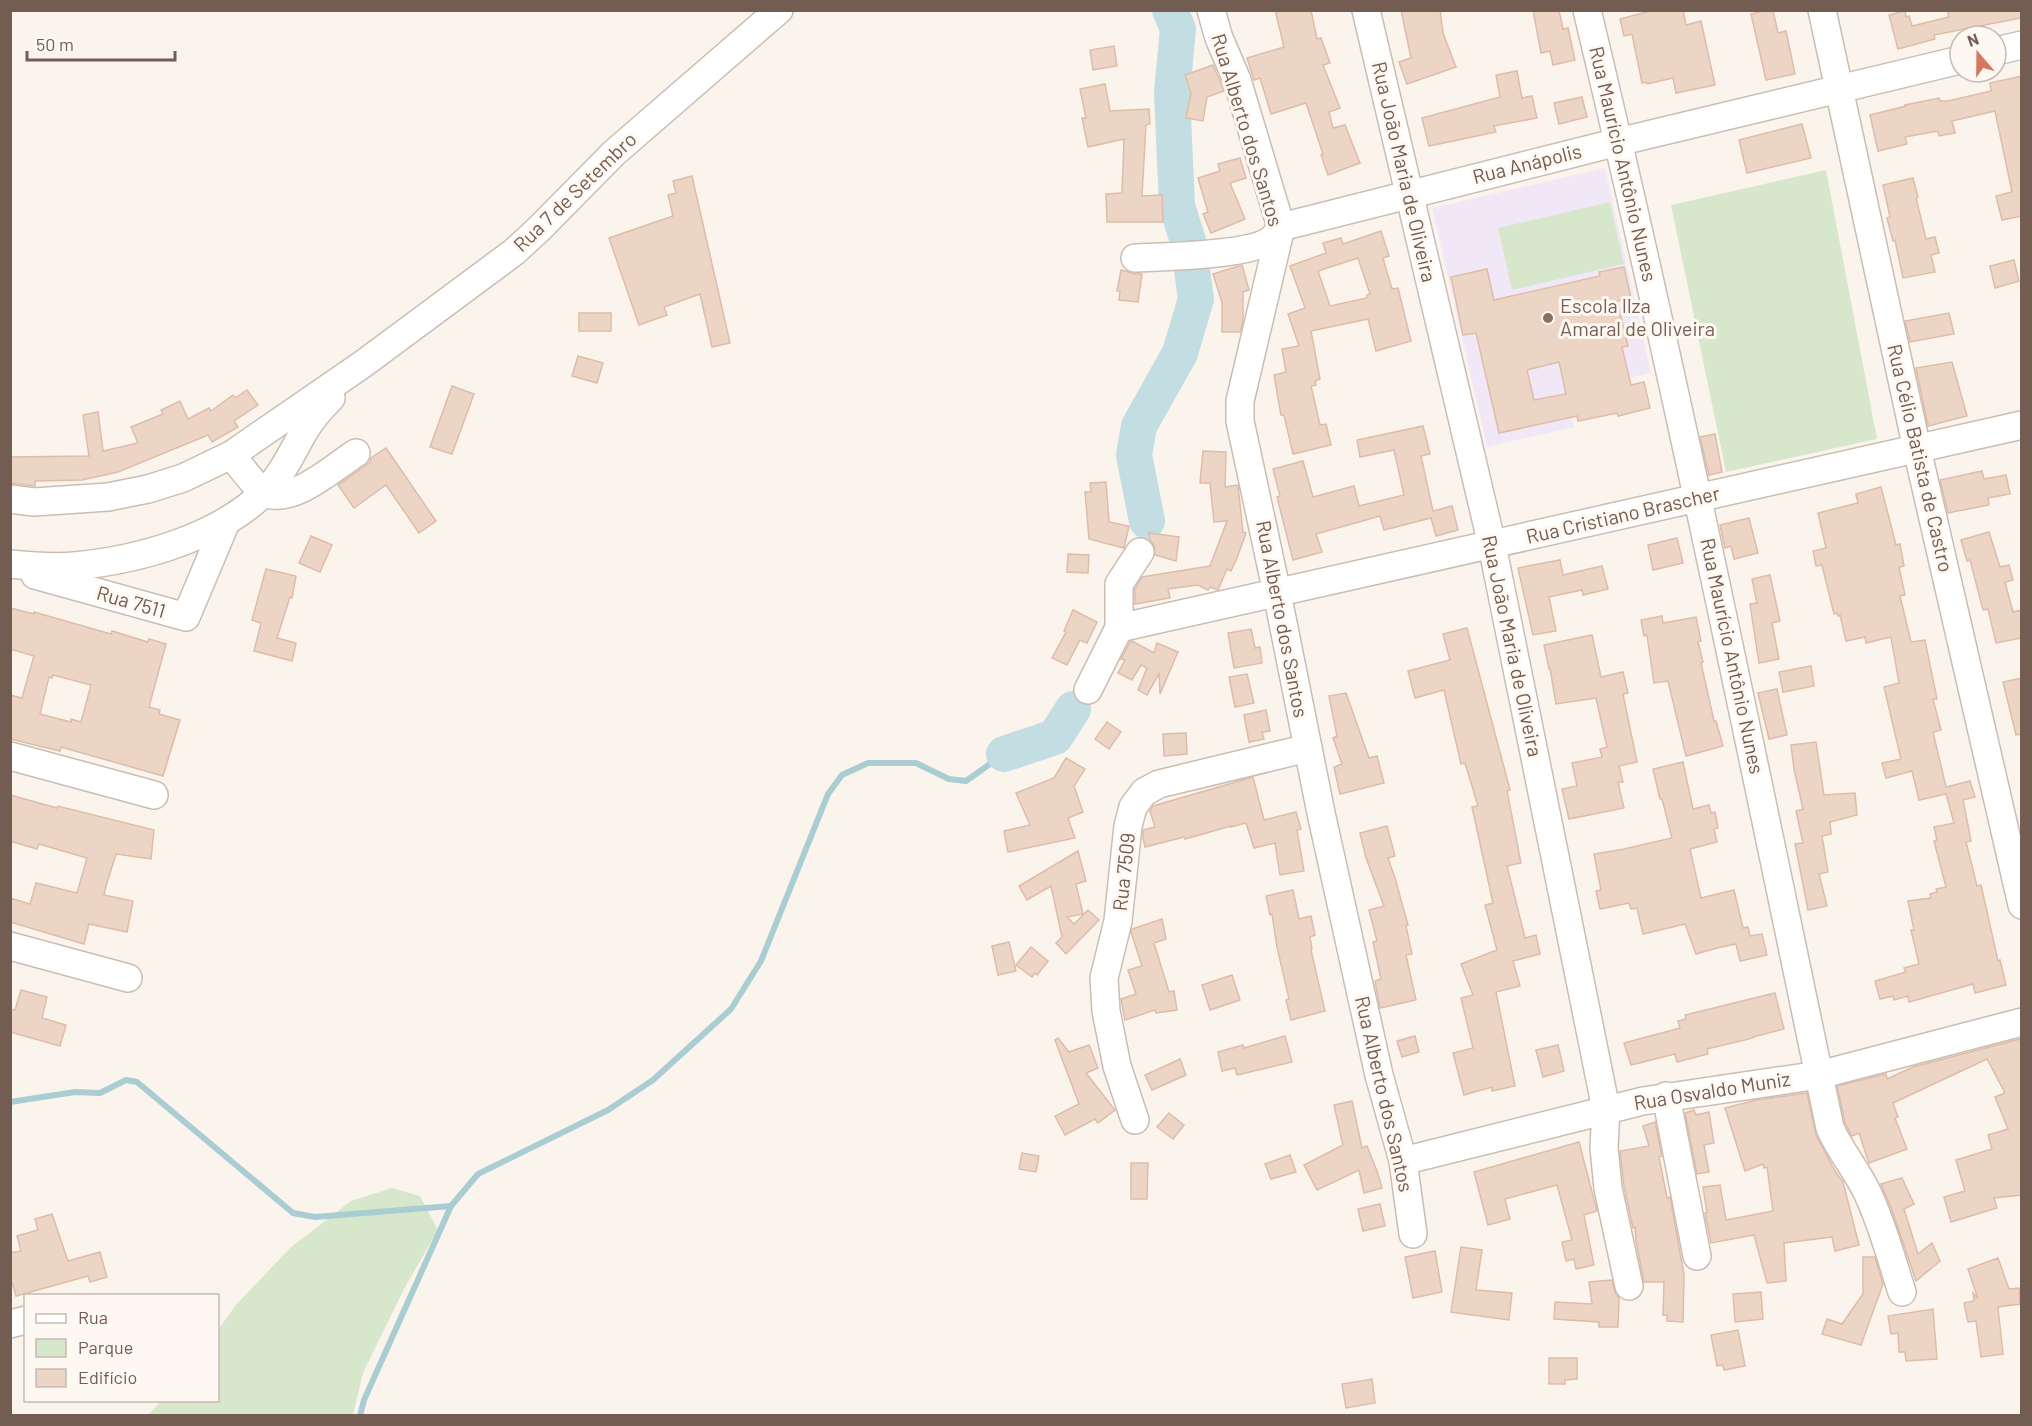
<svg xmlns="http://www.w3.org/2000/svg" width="2032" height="1426" font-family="Barlow,sans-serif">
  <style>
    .education { fill: #f1e8f7 }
    .green { fill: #d7e7cb }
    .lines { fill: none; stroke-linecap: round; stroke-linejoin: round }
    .stream { stroke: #a9cdd3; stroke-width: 6 }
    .river { stroke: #c2dee2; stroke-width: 36 }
    .building { fill: #edd5c6; stroke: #debca9; stroke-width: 1.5; fill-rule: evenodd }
    .minor-casing { stroke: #ccbdb2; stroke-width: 30 }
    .minor { stroke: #fff; stroke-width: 27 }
    .education-dot { fill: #8d6e63; stroke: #fdf9f2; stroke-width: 2 }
    .labels { text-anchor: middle; stroke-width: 6; stroke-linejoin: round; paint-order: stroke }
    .street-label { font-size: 20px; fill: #735c51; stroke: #fdf9f2 }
    .education-label { font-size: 20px; fill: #785e54; stroke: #fdf9f2; text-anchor: start }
  </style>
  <rect width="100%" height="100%" fill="#fbf4ec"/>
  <!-- education -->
  <path class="education" d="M 1605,168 L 1651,373 L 1567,392 L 1574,427 L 1487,447 L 1432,208 Z"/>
  <!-- green -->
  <g class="green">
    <path d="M 1826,170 L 1877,439 L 1726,472 L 1671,205 Z"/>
    <path d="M 1610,202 L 1624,264 L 1512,290 L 1498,228 Z"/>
    <path d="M 392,1188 L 420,1196 L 438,1230 L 404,1289 L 363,1373 L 353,1415 L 148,1415 L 161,1401 L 218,1400 L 218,1330 L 235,1306 L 290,1248 L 351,1201 Z"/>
  </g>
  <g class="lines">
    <!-- stream -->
    <g class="stream">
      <path d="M 10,1102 L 75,1092 L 100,1093 L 126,1080 L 137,1082 L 293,1213 L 315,1217 L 451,1206"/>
      <path d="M 360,1416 L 364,1400 L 451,1206 L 478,1174 L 608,1110 L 653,1080 L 731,1009 L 761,961 L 828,794 L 842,775 L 868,763 L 916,763 L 949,779 L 966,781 L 1004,754"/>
    </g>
    <!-- river -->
    <g class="river">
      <path d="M 1147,521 L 1134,455 L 1139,426 L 1180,353 L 1196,299 L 1188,241 L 1177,206 L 1172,93 L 1178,29 L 1170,10"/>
      <path d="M 1004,754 L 1055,737 L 1073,709"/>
    </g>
  </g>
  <!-- building -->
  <g class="building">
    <path d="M 1275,10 L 1311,10 L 1317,39 L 1321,38 L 1330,63 L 1323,65 L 1340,108 L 1329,112 L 1333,128 L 1345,125 L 1360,163 L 1328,175 L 1321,155 L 1323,154 L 1306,103 L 1271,114 L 1260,78 L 1254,80 L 1247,58 L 1284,47 Z"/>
    <path d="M 1401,10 L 1440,10 L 1443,33 L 1456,67 L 1407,84 L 1399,62 L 1411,58 Z"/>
    <path d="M 1533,10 L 1559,10 L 1563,29 L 1568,28 L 1575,60 L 1553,65 L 1550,51 L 1541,53 Z"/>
    <path d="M 1654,10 L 1683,10 L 1686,25 L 1701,21 L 1715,85 L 1676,93 L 1673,78 L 1647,84 L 1646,82 L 1642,83 L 1632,34 L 1624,36 L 1620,19 Z"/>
    <path d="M 1767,10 L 1773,10 L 1778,33 L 1786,31 L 1795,74 L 1766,80 L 1751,14 Z"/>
    <path d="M 1947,10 L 2021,10 L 2021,18 L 1934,35 L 1935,39 L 1898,49 L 1889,15 L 1905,11 L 1906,17 L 1909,16 L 1912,26 L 1949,17 Z"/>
    <path d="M 1114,46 L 1117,66 L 1093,70 L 1090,50 Z"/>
    <path d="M 1213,65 L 1224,91 L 1207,97 L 1203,121 L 1186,118 L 1191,93 L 1185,75 Z"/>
    <path d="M 1517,71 L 1522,98 L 1532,96 L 1537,118 L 1494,126 L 1496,132 L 1429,146 L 1422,118 L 1500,97 L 1496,75 Z"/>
    <path d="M 2022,76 L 2022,216 L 2002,220 L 1996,196 L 2012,192 L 1995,111 L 1952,121 L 1955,133 L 1939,136 L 1938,131 L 1905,137 L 1907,144 L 1878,151 L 1870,115 L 1906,106 L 1905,105 L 1939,98 L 1940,101 L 1948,101 L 1991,91 L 1990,83 Z"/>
    <path d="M 1105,84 L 1110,111 L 1149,109 L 1150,124 L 1146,125 L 1142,196 L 1162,195 L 1163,222 L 1107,222 L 1106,194 L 1122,193 L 1124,139 L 1088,147 L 1082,118 L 1086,118 L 1080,89 Z"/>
    <path d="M 1582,97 L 1587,117 L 1559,124 L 1554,103 Z"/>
    <path d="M 1802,124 L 1811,158 L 1747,173 L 1739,140 Z"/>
    <path d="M 1240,158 L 1246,178 L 1230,183 L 1245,219 L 1211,233 L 1203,214 L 1208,212 L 1198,178 L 1220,171 L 1218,164 Z"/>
    <path d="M 692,176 L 730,343 L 712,347 L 700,294 L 664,307 L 667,315 L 639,325 L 609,238 L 673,216 L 668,195 L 676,193 L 673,181 Z"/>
    <path d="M 1913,178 L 1918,197 L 1916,198 L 1926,239 L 1935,237 L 1939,253 L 1931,255 L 1935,272 L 1903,278 L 1895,240 L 1893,241 L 1887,218 L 1890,217 L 1883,185 Z"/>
    <path d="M 1381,231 L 1389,256 L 1383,258 L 1392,289 L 1398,288 L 1411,341 L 1376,351 L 1368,319 L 1311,331 L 1320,379 L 1315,381 L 1316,385 L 1311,386 L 1320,425 L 1326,424 L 1331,445 L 1293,454 L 1284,415 L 1281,415 L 1274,375 L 1286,372 L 1282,349 L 1299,346 L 1288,314 L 1305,308 L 1290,266 L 1326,253 L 1323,243 L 1341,238 L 1343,244 ZM 1358,258 L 1370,294 L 1367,295 L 1367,298 L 1330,306 L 1318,271 Z"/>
    <path d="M 2014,260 L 2019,281 L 1995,288 L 1990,266 Z"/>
    <path d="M 1242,265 L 1249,290 L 1243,292 L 1243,321 L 1240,332 L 1222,332 L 1222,302 L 1213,274 Z"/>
    <path d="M 1624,267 L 1631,298 L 1617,301 L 1628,346 L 1622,347 L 1631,385 L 1644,382 L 1650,408 L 1618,416 L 1617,413 L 1578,421 L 1577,416 L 1499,433 L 1476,333 L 1463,335 L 1451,277 L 1487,269 L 1494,300 L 1600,276 L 1599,272 ZM 1559,362 L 1566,394 L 1534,400 L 1527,370 Z"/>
    <path d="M 1121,270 L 1135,274 L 1142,274 L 1138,302 L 1119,300 L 1120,291 L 1117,291 Z"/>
    <rect x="579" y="313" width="32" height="18"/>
    <path d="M 1949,313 L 1954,334 L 1910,342 L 1905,321 Z"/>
    <path d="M 578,356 L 603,363 L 597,383 L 572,376 Z"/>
    <path d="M 1952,362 L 1967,416 L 1928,426 L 1916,368 Z"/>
    <path d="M 452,386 L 474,394 L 452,454 L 430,447 Z"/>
    <path d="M 247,390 L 258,405 L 234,421 L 238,427 L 212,442 L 208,435 L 118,472 L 82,480 L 35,481 L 35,486 L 10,483 L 10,457 L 89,456 L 83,415 L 98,412 L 103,451 L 138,443 L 131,427 L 163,414 L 161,410 L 180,401 L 188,419 L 209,408 L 211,411 L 233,395 L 235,398 Z"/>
    <path d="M 1423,426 L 1430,454 L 1421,456 L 1433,511 L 1452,506 L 1458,530 L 1436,536 L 1431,518 L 1384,530 L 1380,516 L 1316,534 L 1322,552 L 1293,560 L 1277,497 L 1280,496 L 1273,469 L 1303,461 L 1313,497 L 1354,486 L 1359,506 L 1404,495 L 1394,450 L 1360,457 L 1357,440 Z"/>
    <path d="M 1715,434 L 1722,472 L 1709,475 L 1700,437 Z"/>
    <path d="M 386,448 L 436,521 L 419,533 L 386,485 L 354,508 L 338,485 L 365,466 L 370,462 L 371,458 Z"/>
    <path d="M 1203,451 L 1226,452 L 1225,487 L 1238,485 L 1243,532 L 1246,533 L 1237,558 L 1231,571 L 1227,569 L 1218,590 L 1210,587 L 1208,590 L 1198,585 L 1168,589 L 1170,598 L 1135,604 L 1135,589 L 1142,577 L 1210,566 L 1227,521 L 1214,522 L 1210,483 L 1200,483 Z"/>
    <path d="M 1982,471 L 1984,479 L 2006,475 L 2010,494 L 1988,498 L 1989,505 L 1948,513 L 1940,480 Z"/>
    <path d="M 1106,482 L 1109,522 L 1129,526 L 1124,548 L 1089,539 L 1085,492 L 1091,492 L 1090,483 Z"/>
    <path d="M 1881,487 L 1896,545 L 1900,544 L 1904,566 L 1899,567 L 1905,595 L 1900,596 L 1911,642 L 1925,640 L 1937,699 L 1933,699 L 1941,730 L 1933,732 L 1946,787 L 1970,781 L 1975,797 L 1963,800 L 1971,841 L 1966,842 L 1977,886 L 1981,885 L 1998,961 L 2000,960 L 2006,985 L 1975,993 L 1973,984 L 1909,1002 L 1908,996 L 1894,1000 L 1893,996 L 1880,999 L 1875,981 L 1906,972 L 1904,968 L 1919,964 L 1911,930 L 1914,930 L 1908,901 L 1931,898 L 1930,894 L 1937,892 L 1936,889 L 1946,887 L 1934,841 L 1937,840 L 1934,827 L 1954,823 L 1946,794 L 1919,800 L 1912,771 L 1886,778 L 1882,763 L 1901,759 L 1884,687 L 1899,683 L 1891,637 L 1866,643 L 1865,637 L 1846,641 L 1840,615 L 1838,616 L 1837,613 L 1834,614 L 1822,565 L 1816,566 L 1813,551 L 1826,548 L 1818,513 L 1858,503 L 1856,494 Z"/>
    <path d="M 1749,518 L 1758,553 L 1734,559 L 1731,546 L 1725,548 L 1720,525 Z"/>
    <path d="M 1989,532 L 2000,567 L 2009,565 L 2013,580 L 2005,582 L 2013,612 L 2022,610 L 2022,638 L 1996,643 L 1988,609 L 1983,610 L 1970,560 L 1967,561 L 1961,540 Z"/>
    <path d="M 1149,533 L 1179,537 L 1176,561 L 1155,555 L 1154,545 L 1150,540 Z"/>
    <path d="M 311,536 L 332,545 L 320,572 L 299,563 Z"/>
    <path d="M 1677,538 L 1683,563 L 1653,570 L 1648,545 Z"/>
    <path d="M 1068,554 L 1089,555 L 1088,573 L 1067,572 Z"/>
    <path d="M 1560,560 L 1563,575 L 1602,566 L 1608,589 L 1583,595 L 1582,590 L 1549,597 L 1556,631 L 1533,635 L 1518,568 Z"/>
    <path d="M 266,569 L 296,576 L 292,598 L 290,597 L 277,638 L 296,643 L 292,661 L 254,651 L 261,623 L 252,620 Z"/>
    <path d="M 1770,575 L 1780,621 L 1772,623 L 1779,659 L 1759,663 L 1750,604 L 1757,603 L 1752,579 Z"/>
    <path d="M 10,608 L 34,614 L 34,612 L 111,634 L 112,631 L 148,642 L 149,639 L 166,644 L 149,707 L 160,710 L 159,714 L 180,720 L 163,776 L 61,747 L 60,751 L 10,739 L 10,695 L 22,698 L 34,656 L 10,649 ZM 53,675 L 91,685 L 81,722 L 71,719 L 71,722 L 40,714 L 49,677 L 52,678 Z"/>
    <path d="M 1073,610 L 1097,622 L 1087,643 L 1080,640 L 1067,665 L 1052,658 L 1066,632 L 1064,631 Z"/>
    <path d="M 1662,616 L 1663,623 L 1696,617 L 1701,641 L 1698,642 L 1703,662 L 1701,663 L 1714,721 L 1716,721 L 1723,746 L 1686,756 L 1668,681 L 1654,683 L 1647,635 L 1644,636 L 1641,620 Z"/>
    <path d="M 1467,628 L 1510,790 L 1507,791 L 1521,863 L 1507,866 L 1525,938 L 1536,935 L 1540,954 L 1513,961 L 1520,986 L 1496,992 L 1515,1086 L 1492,1091 L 1492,1087 L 1464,1095 L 1453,1053 L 1473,1048 L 1461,998 L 1473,995 L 1461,964 L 1497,950 L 1485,905 L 1493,903 L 1472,807 L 1478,806 L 1465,763 L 1461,764 L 1444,690 L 1415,698 L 1408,671 L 1450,660 L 1443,634 Z"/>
    <path d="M 1251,629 L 1255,648 L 1260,647 L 1262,663 L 1234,668 L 1228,633 Z"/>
    <path d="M 1592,635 L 1601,677 L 1623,672 L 1628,693 L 1623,694 L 1637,762 L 1619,766 L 1623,782 L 1618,782 L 1624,808 L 1569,819 L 1562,789 L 1577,786 L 1572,763 L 1602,757 L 1600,749 L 1607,747 L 1596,698 L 1556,704 L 1550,668 L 1549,669 L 1544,645 Z"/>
    <path d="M 1132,641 L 1154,653 L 1157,643 L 1178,652 L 1160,694 L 1159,674 L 1147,695 L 1138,690 L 1147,668 L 1141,665 L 1132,680 L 1118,673 L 1125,660 L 1121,659 L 1130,642 Z"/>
    <path d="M 1811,666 L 1814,686 L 1783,692 L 1779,672 Z"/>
    <path d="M 1247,674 L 1254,703 L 1235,707 L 1229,677 Z"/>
    <path d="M 2022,678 L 2022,734 L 2016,735 L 2003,682 Z"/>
    <path d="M 1777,689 L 1787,735 L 1769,739 L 1758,693 Z"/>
    <path d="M 1346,693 L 1369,758 L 1377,756 L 1384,783 L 1340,794 L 1334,767 L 1342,764 L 1333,738 L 1337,736 L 1329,696 Z"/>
    <path d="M 1266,710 L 1270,731 L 1262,732 L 1264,739 L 1249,742 L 1244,715 Z"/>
    <path d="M 1107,722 L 1121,732 L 1109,749 L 1095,739 Z"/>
    <path d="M 1186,733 L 1187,754 L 1164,756 L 1163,734 Z"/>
    <path d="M 1816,742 L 1824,795 L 1855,793 L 1857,815 L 1830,822 L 1831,834 L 1822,836 L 1828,872 L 1819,874 L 1827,906 L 1808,910 L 1795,844 L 1803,843 L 1796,811 L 1803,809 L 1794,769 L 1791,745 Z"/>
    <path d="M 1066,758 L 1085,769 L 1074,786 L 1083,812 L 1068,818 L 1075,838 L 1008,852 L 1004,831 L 1030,825 L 1016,793 L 1054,778 Z"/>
    <path d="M 1683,762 L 1693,809 L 1709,805 L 1711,813 L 1715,812 L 1718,828 L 1714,829 L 1717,842 L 1690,849 L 1701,898 L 1734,890 L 1743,928 L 1748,927 L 1750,936 L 1762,934 L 1767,955 L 1740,961 L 1736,944 L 1717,948 L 1696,954 L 1685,924 L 1643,934 L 1637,908 L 1631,909 L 1629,903 L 1600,909 L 1596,891 L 1601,890 L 1594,854 L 1624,849 L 1672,838 L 1662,799 L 1660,799 L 1653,769 Z"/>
    <path d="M 1253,777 L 1264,820 L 1296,812 L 1301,829 L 1297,830 L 1304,871 L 1280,875 L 1275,843 L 1254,848 L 1246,823 L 1231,827 L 1231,826 L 1185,839 L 1184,837 L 1145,847 L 1143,838 L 1143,830 L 1155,827 L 1150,811 L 1153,806 Z"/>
    <path d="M 10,795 L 57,808 L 58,806 L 154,830 L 151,859 L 116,854 L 106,886 L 104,895 L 133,901 L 127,932 L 89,924 L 84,944 L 10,922 L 10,898 L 30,904 L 36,883 L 77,893 L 87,858 L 39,844 L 37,849 L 10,841 Z"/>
    <path d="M 1387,826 L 1395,856 L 1388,858 L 1395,878 L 1408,925 L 1406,926 L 1412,954 L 1406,955 L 1416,1000 L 1380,1008 L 1375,981 L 1381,979 L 1373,942 L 1377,941 L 1369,910 L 1384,906 L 1366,858 L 1360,833 Z"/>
    <path d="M 1078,851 L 1086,881 L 1076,884 L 1083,914 L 1067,917 L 1074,924 L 1088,910 L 1099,920 L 1066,954 L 1056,943 L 1062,937 L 1051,886 L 1027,900 L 1019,886 Z"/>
    <path d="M 1293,890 L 1299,919 L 1311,916 L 1315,935 L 1310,937 L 1312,949 L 1311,950 L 1325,1011 L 1291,1020 L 1286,1000 L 1289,999 L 1277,947 L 1272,914 L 1270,915 L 1266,896 Z"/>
    <path d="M 1162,919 L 1166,939 L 1154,943 L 1169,992 L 1174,991 L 1177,1010 L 1156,1013 L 1155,1010 L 1125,1020 L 1121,999 L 1136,994 L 1128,970 L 1142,966 L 1131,932 L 1132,929 Z"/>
    <path d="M 1009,942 L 1016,971 L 998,975 L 992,946 Z"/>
    <path d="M 1031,947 L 1048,961 L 1037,975 L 1035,973 L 1032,977 L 1016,965 Z"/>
    <path d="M 1232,975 L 1240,1000 L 1210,1010 L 1202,985 Z"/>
    <path d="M 21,990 L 47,997 L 42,1018 L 66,1025 L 60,1046 L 10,1032 L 10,1009 L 15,1010 Z"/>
    <path d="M 1775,993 L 1784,1029 L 1753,1037 L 1753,1038 L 1707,1049 L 1708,1054 L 1677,1062 L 1675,1054 L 1631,1065 L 1624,1043 L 1680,1028 L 1678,1021 L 1686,1019 L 1685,1015 Z"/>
    <path d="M 1285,1036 L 1292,1062 L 1237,1075 L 1235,1068 L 1222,1071 L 1218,1052 L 1243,1045 L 1244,1048 Z"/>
    <path d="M 1415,1036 L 1419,1052 L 1402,1057 L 1397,1041 Z"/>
    <path d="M 1058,1038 L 1069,1052 L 1089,1045 L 1098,1068 L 1086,1073 L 1115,1110 L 1098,1123 L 1095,1119 L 1065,1135 L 1055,1116 L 1079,1104 L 1055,1040 Z"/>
    <path d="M 2020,1039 L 2022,1043 L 2022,1195 L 1994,1198 L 1997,1208 L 1951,1222 L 1944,1197 L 1965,1191 L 1956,1160 L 1992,1149 L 1988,1135 L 2008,1129 L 1995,1097 L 2005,1093 L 1987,1059 L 1893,1103 L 1898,1117 L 1895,1118 L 1907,1149 L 1869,1163 L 1859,1133 L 1852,1136 L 1845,1123 L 1837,1086 L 1886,1074 L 1887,1079 L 1913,1067 Z"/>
    <path d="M 1558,1045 L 1564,1071 L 1543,1077 L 1536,1050 Z"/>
    <path d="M 1180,1059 L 1186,1075 L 1152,1090 L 1145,1075 Z"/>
    <path d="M 1807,1093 L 1816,1135 L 1835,1171 L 1843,1182 L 1859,1245 L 1835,1251 L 1832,1237 L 1784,1243 L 1786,1281 L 1767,1283 L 1754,1235 L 1711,1243 L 1705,1213 L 1707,1213 L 1703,1187 L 1720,1185 L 1726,1220 L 1773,1211 L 1767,1167 L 1764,1168 L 1763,1164 L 1745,1171 L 1725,1108 L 1756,1100 Z"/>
    <path d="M 1352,1101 L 1362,1148 L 1367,1146 L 1377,1171 L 1382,1188 L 1364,1193 L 1359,1170 L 1317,1190 L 1304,1165 L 1343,1145 L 1334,1105 Z"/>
    <path d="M 1694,1110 L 1696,1115 L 1709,1112 L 1714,1143 L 1704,1145 L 1709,1172 L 1697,1174 L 1685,1113 Z"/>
    <path d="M 1169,1113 L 1184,1125 L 1173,1139 L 1157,1127 Z"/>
    <path d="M 1655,1122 L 1662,1156 L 1659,1157 L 1667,1198 L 1670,1197 L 1684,1275 L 1683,1322 L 1667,1321 L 1667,1315 L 1663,1315 L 1664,1282 L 1644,1282 L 1636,1241 L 1635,1227 L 1633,1228 L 1624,1186 L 1620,1151 L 1649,1146 L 1643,1126 Z"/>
    <path d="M 1579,1142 L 1597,1211 L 1584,1215 L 1594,1265 L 1576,1269 L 1574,1259 L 1566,1261 L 1562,1242 L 1572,1240 L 1557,1185 L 1505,1199 L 1510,1219 L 1488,1225 L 1474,1172 Z"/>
    <path d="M 1022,1153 L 1039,1156 L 1036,1172 L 1019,1169 Z"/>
    <path d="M 1290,1155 L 1296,1172 L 1271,1179 L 1265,1164 Z"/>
    <path d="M 1131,1163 L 1148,1163 L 1147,1199 L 1131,1199 Z"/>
    <path d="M 1902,1178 L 1914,1204 L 1904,1209 L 1918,1254 L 1932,1243 L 1940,1261 L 1916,1281 L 1892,1210 L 1881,1184 Z"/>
    <path d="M 1380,1204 L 1385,1226 L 1363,1231 L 1358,1209 Z"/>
    <path d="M 52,1214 L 68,1261 L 100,1252 L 107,1277 L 90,1282 L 88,1276 L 16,1296 L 10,1276 L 10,1253 L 21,1251 L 17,1236 L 38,1230 L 35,1219 Z"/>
    <path d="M 1461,1247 L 1482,1250 L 1476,1290 L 1512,1293 L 1509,1320 L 1451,1312 Z"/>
    <path d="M 1435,1251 L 1442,1292 L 1413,1298 L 1405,1257 Z"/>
    <path d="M 1863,1257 L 1875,1257 L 1883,1284 L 1861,1345 L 1822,1334 L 1827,1319 L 1842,1324 L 1863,1294 Z"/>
    <path d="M 1998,1258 L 2009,1289 L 2019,1288 L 2020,1304 L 1998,1307 L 2003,1354 L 1981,1357 L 1976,1321 L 1968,1322 L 1964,1303 L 1974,1301 L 1973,1293 L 1978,1299 L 1968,1269 Z"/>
    <path d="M 1612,1280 L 1614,1290 L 1619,1298 L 1618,1327 L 1599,1327 L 1599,1322 L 1554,1319 L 1555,1302 L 1592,1304 L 1589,1282 Z"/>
    <path d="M 1761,1292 L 1763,1319 L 1735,1322 L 1733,1294 Z"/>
    <path d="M 1933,1309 L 1937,1359 L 1906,1361 L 1905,1352 L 1899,1352 L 1898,1333 L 1891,1334 L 1888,1316 Z"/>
    <path d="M 1738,1330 L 1745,1366 L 1724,1370 L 1723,1365 L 1717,1366 L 1711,1335 Z"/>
    <path d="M 1549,1358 L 1577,1358 L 1577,1379 L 1565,1380 L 1565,1384 L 1549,1384 Z"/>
    <path d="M 1372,1379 L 1375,1403 L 1346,1408 L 1342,1384 Z"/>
  </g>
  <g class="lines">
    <defs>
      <g id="minor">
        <path d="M 1211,10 L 1219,38 L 1237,80 L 1281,227 L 1240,401 L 1240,421 L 1277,593 L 1321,813 L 1379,1075 L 1403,1161 L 1413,1234"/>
        <path d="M 1366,10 L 1492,545 L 1606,1109 L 1604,1148 L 1608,1188 L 1629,1286"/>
        <path d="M 1587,10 C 1676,381 1752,755 1830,1128 C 1840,1151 1856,1169 1867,1192 C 1882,1223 1891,1258 1902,1292"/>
        <path d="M 1822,10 L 1917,449 L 2022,905"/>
        <path d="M 1996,51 L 2022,45"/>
        <path d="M 1135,258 C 1161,257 1256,255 1273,238 C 1276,235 1279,230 1281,227 L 1618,142 L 1960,60"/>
        <path d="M 231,455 C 238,463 258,490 265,493 C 293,505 334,467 356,453"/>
        <path d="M 10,499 L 34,502 L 108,497 L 148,489 L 183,478 L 231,455 L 363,364 L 514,252 L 539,229 L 614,153 L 779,10"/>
        <path d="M 10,564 C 31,566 53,568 74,566 C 140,560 227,536 272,484 C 286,468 294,448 305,430 C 312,418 321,408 331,398"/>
        <path d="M 35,575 L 186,617 L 226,522"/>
        <path d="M 1119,628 L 2022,425"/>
        <path d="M 1088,690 L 1119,628 L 1119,584 L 1140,552"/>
        <path d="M 10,756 L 154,795"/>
        <path d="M 10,946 L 128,978"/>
        <path d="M 1666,1096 L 1697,1256"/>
        <path d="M 1135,1120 L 1117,1066 L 1106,1011 L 1104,978 L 1118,921 L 1128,826 L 1133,807 L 1144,792 L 1159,784 L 1308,748"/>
        <path d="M 1403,1161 L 1643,1101 L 1819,1075 L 2022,1022"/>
        <path d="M 10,1324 L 26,1320"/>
      </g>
    </defs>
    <!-- minor casing -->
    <use href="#minor" class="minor-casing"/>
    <!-- minor -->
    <use href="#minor" class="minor"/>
  </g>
  <!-- markers -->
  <circle class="education-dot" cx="1548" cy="318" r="6"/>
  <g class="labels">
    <!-- street labels -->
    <g class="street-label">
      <text transform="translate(1247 130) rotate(73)" y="7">Rua Alberto dos Santos</text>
      <text transform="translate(1527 164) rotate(-14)" y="7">Rua Anápolis</text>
      <text transform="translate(1623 164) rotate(77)" y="7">Rua Maurício Antônio Nunes</text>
      <text transform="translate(1404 172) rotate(77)" y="7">Rua João Maria de Oliveira</text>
      <text transform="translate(575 192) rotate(-44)" y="7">Rua 7 de Setembro</text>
      <text transform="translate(1920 458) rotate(77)" y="7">Rua Célio Batista de Castro</text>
      <text transform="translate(1623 515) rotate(-13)" y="7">Rua Cristiano Brascher</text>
      <text transform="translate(131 602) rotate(16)" y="7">Rua 7511</text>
      <text transform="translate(1282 619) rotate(79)" y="7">Rua Alberto dos Santos</text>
      <text transform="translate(1512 646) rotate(78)" y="7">Rua João Maria de Oliveira</text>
      <text transform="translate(1732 656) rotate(78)" y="7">Rua Maurício Antônio Nunes</text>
      <text transform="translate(1124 872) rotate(-84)" y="7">Rua 7509</text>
      <text transform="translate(1712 1091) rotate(-9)" y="7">Rua Osvaldo Muniz</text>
      <text transform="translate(1384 1094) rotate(77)" y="7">Rua Alberto dos Santos</text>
    </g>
    <!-- education labels -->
    <g class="education-label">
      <text x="1560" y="313">Escola Ilza<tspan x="1560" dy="23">Amaral de Oliveira</tspan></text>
    </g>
  </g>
  <!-- border -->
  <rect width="2032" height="1426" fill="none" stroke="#735c51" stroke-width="24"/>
  <!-- legend -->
  <rect x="24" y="1294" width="195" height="108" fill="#fdf9f2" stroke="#c6bab2" stroke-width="1.5"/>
  <rect x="36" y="1314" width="30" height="9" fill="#ffffff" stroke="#c6bab2" stroke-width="1.5"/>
  <text x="78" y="1324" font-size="18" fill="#735c51">Rua</text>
  <rect x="36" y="1339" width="30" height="18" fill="#d7e7cb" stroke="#c6bab2" stroke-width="1.5"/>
  <text x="78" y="1354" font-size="18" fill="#735c51">Parque</text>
  <rect x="36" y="1369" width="30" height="18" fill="#edd5c6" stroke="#c6bab2" stroke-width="1.5"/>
  <text x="78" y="1384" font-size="18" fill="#735c51">Edifício</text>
  <!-- north arrow -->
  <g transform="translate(1978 54) rotate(340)"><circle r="28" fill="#fdf9f2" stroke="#c6bab2" stroke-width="1.5"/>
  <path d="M0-4.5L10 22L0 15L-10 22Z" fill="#d57860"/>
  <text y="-9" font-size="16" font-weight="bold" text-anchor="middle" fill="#735c51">N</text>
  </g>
  <!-- scale -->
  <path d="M27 51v9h148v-9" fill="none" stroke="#735c51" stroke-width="3"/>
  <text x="36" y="51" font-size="18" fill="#735c51" stroke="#fdf9f2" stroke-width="4.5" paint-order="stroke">50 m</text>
</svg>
